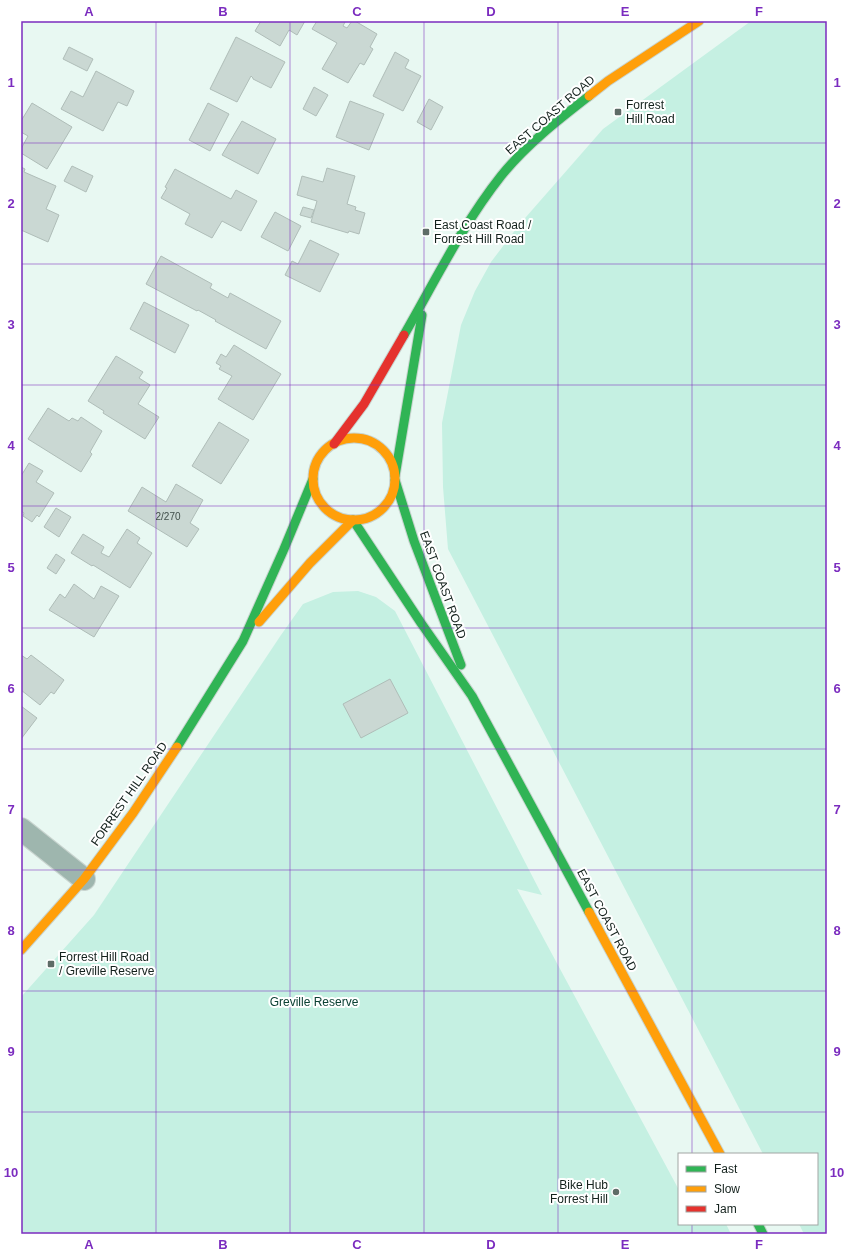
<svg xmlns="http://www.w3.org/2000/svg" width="848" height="1255" font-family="Helvetica,sans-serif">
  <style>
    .green { fill: #c5f0e2 }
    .building { fill: #cad8d3; stroke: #afbdb8 }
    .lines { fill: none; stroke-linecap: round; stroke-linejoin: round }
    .street-casing { stroke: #c8d4cf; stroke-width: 24 }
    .fast-casing { stroke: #c8d4cf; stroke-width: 11 }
    .slow-casing { stroke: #c8d4cf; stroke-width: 11 }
    .jam-casing { stroke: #c8d4cf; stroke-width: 11 }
    .street { stroke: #9eb6ae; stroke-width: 22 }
    .fast { stroke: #30b455; stroke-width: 9 }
    .slow { stroke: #ff9f0a; stroke-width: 9 }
    .jam { stroke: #e5322d; stroke-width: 9 }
    .grid { fill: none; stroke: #7b2cbf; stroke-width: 1; stroke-opacity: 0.55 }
    .poi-dot { fill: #5e6c67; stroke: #fff; stroke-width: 1.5 }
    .labels { text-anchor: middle; stroke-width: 4; stroke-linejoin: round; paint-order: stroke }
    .number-label { font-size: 10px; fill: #414f4a }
    .poi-label { font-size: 12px; fill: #13211c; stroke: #fff; text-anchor: start }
    .street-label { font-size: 12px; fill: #13211c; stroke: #fff }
    .park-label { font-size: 12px; fill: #0c4134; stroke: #fff }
    .neatline { fill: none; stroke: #7b2cbf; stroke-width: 1.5 }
    .grid-label { font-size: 13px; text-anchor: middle; font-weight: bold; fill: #7b2cbf }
  </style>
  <rect width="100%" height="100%" fill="#e8f8f2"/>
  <!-- green -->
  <g class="green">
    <path d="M 751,21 L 827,21 L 827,1234 L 804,1234 L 799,1224 L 817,1224 L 817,1154 L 763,1154 L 448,549 L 443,487 L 442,423 L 461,325 L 475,291 L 491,262 L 519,225 L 603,129 Z"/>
    <path d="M 358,591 L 376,597 L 395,611 L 542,895 L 517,889 L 679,1190 L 679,1224 L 726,1224 L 731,1234 L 21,1234 L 21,997 L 94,915 L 281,635 L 303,604 L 333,592 Z"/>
  </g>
  <!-- building -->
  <g class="building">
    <path d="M 261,21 L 305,21 L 297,35 L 289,30 L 280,46 L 255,31 Z"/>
    <path d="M 317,21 L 344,21 L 345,22 L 343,26 L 347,28 L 352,21 L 355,21 L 377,34 L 370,47 L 373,49 L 364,65 L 360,63 L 348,83 L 322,69 L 337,43 L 312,29 Z"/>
    <path d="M 236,37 L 285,62 L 271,88 L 253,79 L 253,78 L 251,76 L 237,102 L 210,89 Z"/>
    <path d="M 69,47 L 93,59 L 87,71 L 63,59 Z"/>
    <path d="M 395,52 L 409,60 L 405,68 L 421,76 L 403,111 L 373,96 Z"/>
    <path d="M 96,71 L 134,91 L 127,106 L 118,102 L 103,131 L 61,109 L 71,91 L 83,97 Z"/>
    <path d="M 314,87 L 328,95 L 316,116 L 303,109 Z"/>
    <path d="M 429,99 L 443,107 L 431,130 L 417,122 Z"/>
    <path d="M 350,101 L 384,114 L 369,150 L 336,137 Z"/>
    <path d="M 32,103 L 72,127 L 47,169 L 21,153 L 21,149 L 28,136 L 21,132 L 21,121 Z"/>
    <path d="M 208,103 L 229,114 L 210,151 L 189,140 Z"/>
    <path d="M 242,121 L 276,139 L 258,174 L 222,155 Z"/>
    <path d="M 72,166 L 93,176 L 86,192 L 64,181 Z"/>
    <path d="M 21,167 L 25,169 L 24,172 L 56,186 L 46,209 L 59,215 L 48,242 L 21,230 Z"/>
    <path d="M 327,168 L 355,176 L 347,204 L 356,207 L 355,210 L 365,213 L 359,234 L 349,231 L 348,233 L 311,222 L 317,201 L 297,195 L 302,176 L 323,182 Z"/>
    <path d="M 175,169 L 231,199 L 236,190 L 257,201 L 241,231 L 222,221 L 212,238 L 185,224 L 190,214 L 161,198 L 167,188 L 165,187 Z"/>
    <path d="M 303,207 L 314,210 L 311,218 L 300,215 Z"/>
    <path d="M 275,212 L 301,226 L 288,251 L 261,237 Z"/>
    <path d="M 310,240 L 339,254 L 320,292 L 285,275 L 292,261 L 298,264 Z"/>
    <path d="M 161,256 L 212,284 L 210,288 L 228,298 L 230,293 L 281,321 L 266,349 L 215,321 L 216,320 L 198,310 L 197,311 L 146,284 Z"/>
    <path d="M 144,302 L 189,325 L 175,353 L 130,329 Z"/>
    <path d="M 234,345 L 281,374 L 253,420 L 218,399 L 232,376 L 219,369 L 221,366 L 216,363 L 221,354 L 226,357 Z"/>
    <path d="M 116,356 L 143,372 L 139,378 L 150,385 L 138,404 L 159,417 L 145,439 L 103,413 L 104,411 L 88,401 Z"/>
    <path d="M 48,408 L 69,421 L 72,418 L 78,421 L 81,417 L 102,431 L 90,452 L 92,454 L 81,472 L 28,439 Z"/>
    <path d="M 219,422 L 249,440 L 221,484 L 192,466 Z"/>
    <path d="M 29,463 L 43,471 L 36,482 L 54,493 L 39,517 L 37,515 L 32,522 L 23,516 L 24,513 L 21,511 L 21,476 Z"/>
    <path d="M 176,484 L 203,500 L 190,523 L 199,529 L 187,547 L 128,511 L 142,487 L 166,502 Z"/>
    <path d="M 56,508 L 71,517 L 59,537 L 44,527 Z"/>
    <path d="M 127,529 L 140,538 L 137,543 L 152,553 L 130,588 L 93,565 L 92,566 L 71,553 L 83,534 L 104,547 L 101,553 L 109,557 Z"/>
    <path d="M 56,554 L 65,560 L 56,574 L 47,568 Z"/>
    <path d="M 74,584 L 94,599 L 101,586 L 119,596 L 94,637 L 49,610 L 60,594 L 65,598 Z"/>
    <path d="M 21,655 L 27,659 L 31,655 L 64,680 L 54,694 L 51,692 L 40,705 L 21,690 Z"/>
    <path d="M 390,679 L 408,713 L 361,738 L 343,704 Z"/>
    <path d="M 21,706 L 37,718 L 21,739 Z"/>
  </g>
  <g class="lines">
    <defs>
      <path id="street" d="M 21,829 L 84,879"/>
      <g id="fast">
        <path d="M 404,335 C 435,281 463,224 501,176 C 526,145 558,120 589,96"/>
        <path d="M 395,476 L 422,315"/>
        <path d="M 395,480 L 414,541 L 461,665"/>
        <path d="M 353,520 L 421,623 L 472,696 L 589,912"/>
        <path d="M 177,747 L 243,641 L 284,549 L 313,479"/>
        <path d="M 758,1224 L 763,1234"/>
      </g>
      <g id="slow">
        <path d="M 589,96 L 608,81 L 699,21"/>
        <circle cx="354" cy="479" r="41"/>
        <path d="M 259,622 L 310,563 L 353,520"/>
        <path d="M 589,912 L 720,1154"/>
        <path d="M 21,950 L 84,879 L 133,813 L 177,747"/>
      </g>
      <path id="jam" d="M 334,444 L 364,404 L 404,335"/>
    </defs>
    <!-- street casing -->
    <use href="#street" class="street-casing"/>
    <!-- fast casing -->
    <use href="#fast" class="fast-casing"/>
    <!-- slow casing -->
    <use href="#slow" class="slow-casing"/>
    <!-- jam casing -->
    <use href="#jam" class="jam-casing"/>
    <!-- street -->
    <use href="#street" class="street"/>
    <!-- fast -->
    <use href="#fast" class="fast"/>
    <!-- slow -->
    <use href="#slow" class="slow"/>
    <!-- jam -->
    <use href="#jam" class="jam"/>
  </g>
  <!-- grid -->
  <path class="grid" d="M 156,21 L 156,1234M 290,21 L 290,1234M 424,21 L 424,1234M 558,21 L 558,1234M 692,21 L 692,1154M 21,143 L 827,143M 21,264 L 827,264M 21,385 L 827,385M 21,506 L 827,506M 21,628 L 827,628M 21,749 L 827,749M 21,870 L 827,870M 21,991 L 827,991M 21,1112 L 827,1112M 692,1224 L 692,1234"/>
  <!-- markers -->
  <g class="poi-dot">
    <rect x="614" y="108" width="8" height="8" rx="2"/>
    <rect x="422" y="228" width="8" height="8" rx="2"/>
    <rect x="47" y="960" width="8" height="8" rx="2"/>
    <circle cx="616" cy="1192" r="4"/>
  </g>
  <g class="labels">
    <!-- number labels -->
    <g class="number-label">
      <text x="168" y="520">2/270</text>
    </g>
    <!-- poi labels -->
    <g class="poi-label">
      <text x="626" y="109">Forrest<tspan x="626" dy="14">Hill Road</tspan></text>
      <text x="434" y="229">East Coast Road /<tspan x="434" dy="14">Forrest Hill Road</tspan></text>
      <text x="59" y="961">Forrest Hill Road<tspan x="59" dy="14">/ Greville Reserve</tspan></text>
      <text x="608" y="1189" text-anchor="end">Bike Hub<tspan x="608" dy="14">Forrest Hill</tspan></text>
    </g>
    <!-- street labels -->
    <g class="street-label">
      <text transform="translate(550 115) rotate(-41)" y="4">EAST COAST ROAD</text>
      <text transform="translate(443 585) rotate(70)" y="4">EAST COAST ROAD</text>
      <text transform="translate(129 794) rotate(-55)" y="4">FORREST HILL ROAD</text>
      <text transform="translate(607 920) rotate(62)" y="4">EAST COAST ROAD</text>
    </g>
    <!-- park labels -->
    <g class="park-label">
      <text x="314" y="1006">Greville Reserve</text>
    </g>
  </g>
  <!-- border -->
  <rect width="848" height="1255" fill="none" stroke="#ffffff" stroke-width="44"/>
  <!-- legend -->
  <rect x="678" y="1153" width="140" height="72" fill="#ffffff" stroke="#a1a6a4"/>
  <rect x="686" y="1166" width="20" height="6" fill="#30b455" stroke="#a1a6a4"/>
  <text x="714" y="1173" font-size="12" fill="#13211c">Fast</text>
  <rect x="686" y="1186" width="20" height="6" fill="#ff9f0a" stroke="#a1a6a4"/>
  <text x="714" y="1193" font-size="12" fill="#13211c">Slow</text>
  <rect x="686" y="1206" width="20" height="6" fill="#e5322d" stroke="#a1a6a4"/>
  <text x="714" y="1213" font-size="12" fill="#13211c">Jam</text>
  <rect x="22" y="22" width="804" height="1211" class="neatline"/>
  <g class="grid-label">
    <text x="89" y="16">A</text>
    <text x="223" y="16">B</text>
    <text x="357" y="16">C</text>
    <text x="491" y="16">D</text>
    <text x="625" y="16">E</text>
    <text x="759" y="16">F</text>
    <text x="11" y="87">1</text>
    <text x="837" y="87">1</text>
    <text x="11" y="208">2</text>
    <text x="837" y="208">2</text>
    <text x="11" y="329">3</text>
    <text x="837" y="329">3</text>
    <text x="11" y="450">4</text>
    <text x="837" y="450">4</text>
    <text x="11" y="572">5</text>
    <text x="837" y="572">5</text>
    <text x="11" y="693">6</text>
    <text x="837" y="693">6</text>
    <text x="11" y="814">7</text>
    <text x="837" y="814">7</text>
    <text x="11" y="935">8</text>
    <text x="837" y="935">8</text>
    <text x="11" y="1056">9</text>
    <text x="837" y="1056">9</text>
    <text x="11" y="1177">10</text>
    <text x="837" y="1177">10</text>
    <text x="89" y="1249">A</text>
    <text x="223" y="1249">B</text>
    <text x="357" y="1249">C</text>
    <text x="491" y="1249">D</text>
    <text x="625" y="1249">E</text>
    <text x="759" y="1249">F</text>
  </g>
</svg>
